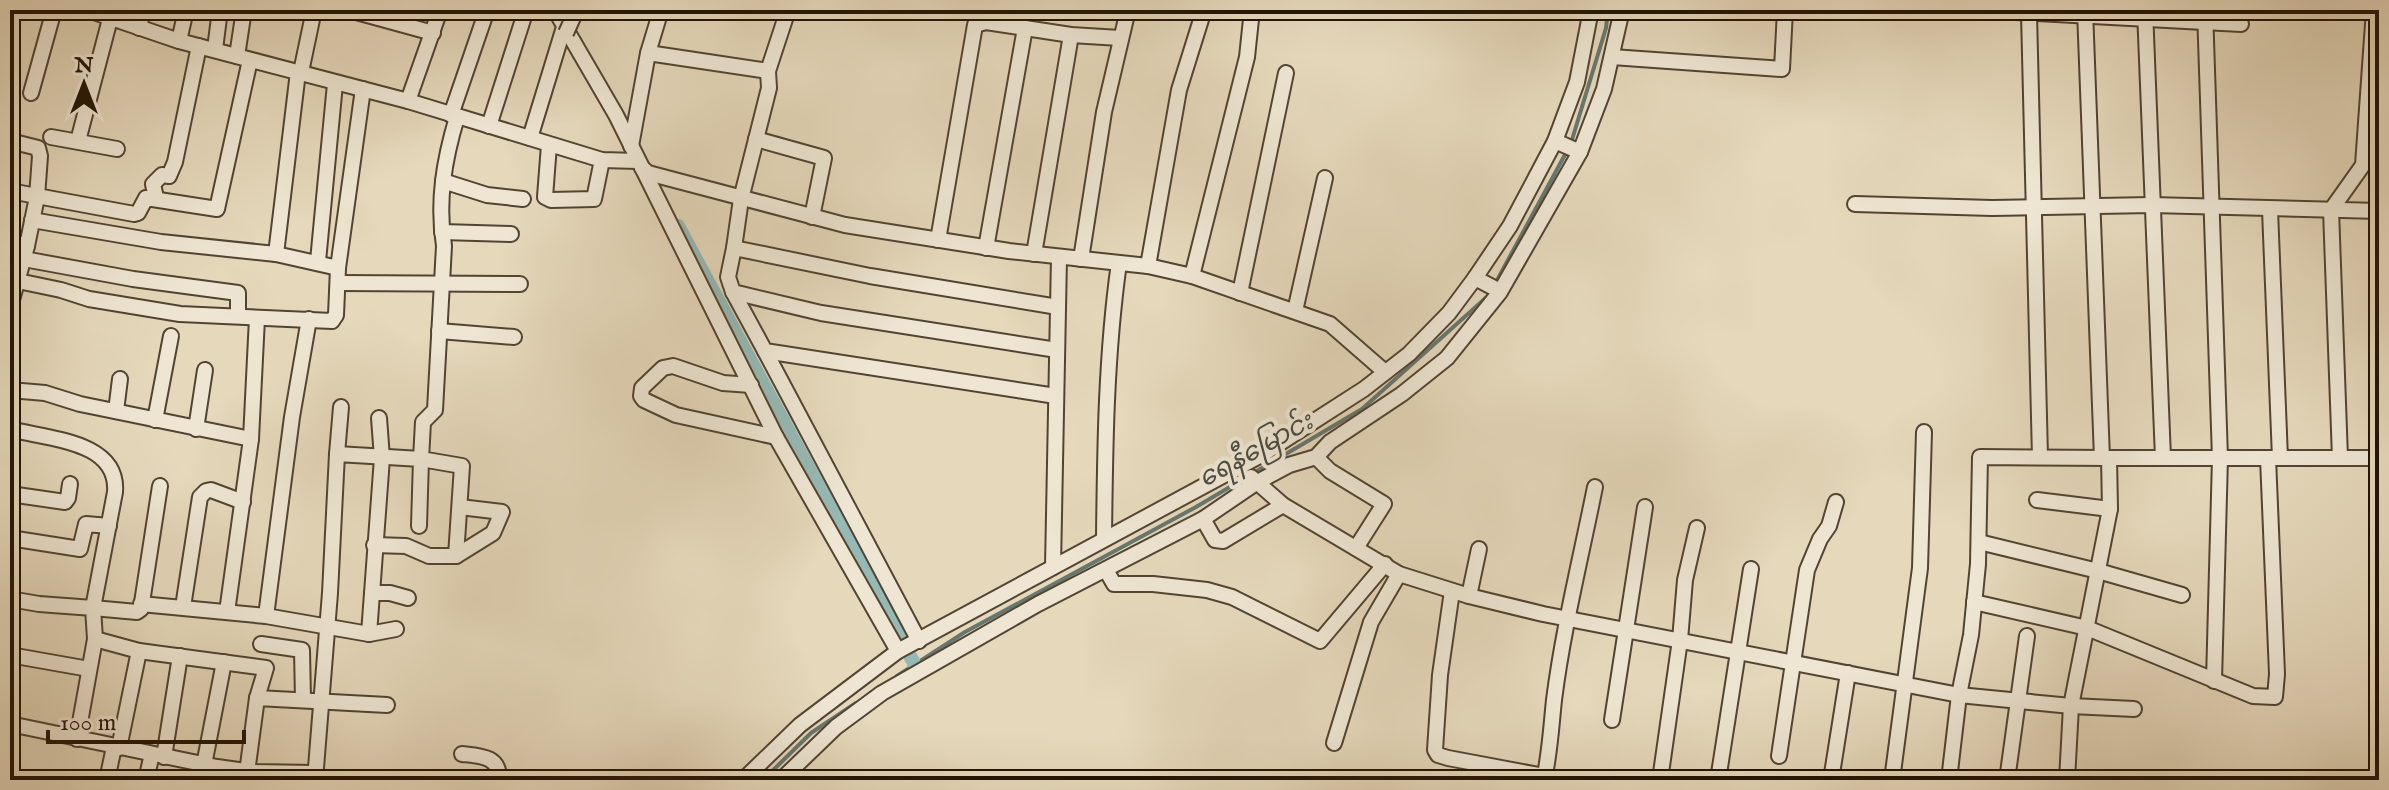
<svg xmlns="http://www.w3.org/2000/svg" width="2389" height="790" font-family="'IM FELL English','Noto Sans Myanmar',serif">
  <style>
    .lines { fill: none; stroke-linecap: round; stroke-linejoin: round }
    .stream { stroke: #67776f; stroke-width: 4 }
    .canal { stroke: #96b9b5; stroke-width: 14 }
    .street-casing { stroke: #524432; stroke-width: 18 }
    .street { stroke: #eee6d3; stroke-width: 14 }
    .street-bridge-casing { stroke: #524432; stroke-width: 18; stroke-linecap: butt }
    .street-bridge { stroke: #eee6d3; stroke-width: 14 }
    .labels { text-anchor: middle; stroke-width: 8; stroke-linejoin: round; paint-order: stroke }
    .water-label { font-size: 26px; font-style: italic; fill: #4a4d43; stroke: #eee6d3 }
  </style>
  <rect width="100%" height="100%" fill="#e5d8bb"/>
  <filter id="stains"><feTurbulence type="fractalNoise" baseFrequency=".0025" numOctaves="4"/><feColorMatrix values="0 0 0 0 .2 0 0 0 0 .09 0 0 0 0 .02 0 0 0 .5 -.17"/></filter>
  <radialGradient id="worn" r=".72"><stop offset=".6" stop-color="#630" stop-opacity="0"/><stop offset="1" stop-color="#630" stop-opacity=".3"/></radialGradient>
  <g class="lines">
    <!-- stream -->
    <g class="stream">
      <path d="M 1571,143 L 1606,28 L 1608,10"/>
      <path d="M 1495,284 L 1567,151"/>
      <path d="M 897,676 L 965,632 L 1196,507 L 1362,409 L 1489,295"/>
      <path d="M 763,780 L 811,733 L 856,703"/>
    </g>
    <!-- canal -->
    <path class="canal" d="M 678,226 L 915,665"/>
    <defs>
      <g id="street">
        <path d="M 88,10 L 179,41 L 408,101 L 602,160 L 638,161"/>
        <path d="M 349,10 L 433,33"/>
        <path d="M 555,10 L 616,115 L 776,437 L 898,651"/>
        <path d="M 788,10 L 768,71 L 769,88 L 741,199 L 734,248 L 870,276 L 1058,307"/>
        <path d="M 1771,10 L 1800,10"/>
        <path d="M 1980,10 L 2241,24"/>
        <path d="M 2085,10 L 2102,458"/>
        <path d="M 2145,10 L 2163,458"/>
        <path d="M 2205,10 L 2220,458 L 2214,681"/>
        <path d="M 2029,14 L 2040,457"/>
        <path d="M 139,28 L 143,10"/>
        <path d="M 179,41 L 186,10"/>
        <path d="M 215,49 L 220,10"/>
        <path d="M 648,53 L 768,71"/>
        <path d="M 237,56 L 244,10"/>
        <path d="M 1612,57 L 1782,69 L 1785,10"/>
        <path d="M 298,72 L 276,254 L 338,268"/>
        <path d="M 301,72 L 314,10"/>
        <path d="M 31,93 L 54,10"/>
        <path d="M 408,101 L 440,10"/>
        <path d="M 451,115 L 487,10"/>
        <path d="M 489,126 L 526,10"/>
        <path d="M 51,137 L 117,149"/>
        <path d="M 530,138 L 564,27 L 566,32"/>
        <path d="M 756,139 L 824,158 L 812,217"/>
        <path d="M 10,141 L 38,148 L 40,156 L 37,197 L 27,246 L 10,307"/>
        <path d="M 78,141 L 110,19"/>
        <path d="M 1555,141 L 1580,152 L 1604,89 L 1622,10"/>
        <path d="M 549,145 L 545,197 L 551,200 L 594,199 L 602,160"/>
        <path d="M 631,146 L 648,53 L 661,10"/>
        <path d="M 642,168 L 648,173 L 845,225 L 1009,251 L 1148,266 L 1192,276 L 1330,324 L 1385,372"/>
        <path d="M 443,181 L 487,195 L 523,199"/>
        <path d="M 10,191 L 134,214 L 138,213 L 146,198 L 217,209 L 250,60"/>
        <path d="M 156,198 L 153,184 L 162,175 L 169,176 L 175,162 L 199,46"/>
        <path d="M 1855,204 L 1992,208 L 2151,205 L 2379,211"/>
        <path d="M 2270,210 L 2280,458"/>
        <path d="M 32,220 L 161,242 L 276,254"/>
        <path d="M 442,232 L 511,234"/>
        <path d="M 938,240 L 975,25 L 986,22 L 1071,35 L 1120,38"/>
        <path d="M 10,241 L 27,246"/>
        <path d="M 734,248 L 728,277 L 733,292 L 821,313 L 1057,350"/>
        <path d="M 986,248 L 1025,28"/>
        <path d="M 1034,254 L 1071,35"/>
        <path d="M 24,259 L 133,279 L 238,293 L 238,316"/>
        <path d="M 1081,259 L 1104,112 L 1128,10"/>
        <path d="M 318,261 L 335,84"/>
        <path d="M 1148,266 L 1179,90 L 1204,10"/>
        <path d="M 1192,276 L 1247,57 L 1252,10"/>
        <path d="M 1475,278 L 1498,290"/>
        <path d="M 18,281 L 61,290 L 89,299 L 180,314 L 332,321 L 336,315 L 338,268 L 363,89"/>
        <path d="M 339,283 L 520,284"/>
        <path d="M 733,292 L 765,351 L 1056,396"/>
        <path d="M 1240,293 L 1286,73"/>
        <path d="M 1295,311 L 1325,178"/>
        <path d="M 439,331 L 514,337"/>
        <path d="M 765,351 L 919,641"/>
        <path d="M 751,385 L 723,383 L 673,366 L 663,368 L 642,388 L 641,396 L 644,400 L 676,415 L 776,437"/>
        <path d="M 10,390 L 45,393 L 80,404 L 251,439 L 227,612"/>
        <path d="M 116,411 L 120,379"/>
        <path d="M 155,420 L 171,336"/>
        <path d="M 10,429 C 46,439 119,440 115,492 L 93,608 L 137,612 L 141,609 L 160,486"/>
        <path d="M 196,429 L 205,370"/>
        <path d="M 251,439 L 257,318"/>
        <path d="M 337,454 L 341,407"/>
        <path d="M 1316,457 L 1330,471 L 1384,504 L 1356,548"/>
        <path d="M 2340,458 L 2331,210 L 2363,165 L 2374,10"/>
        <path d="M 1251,477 L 1283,505 L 1399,574 L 1469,596 L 1543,614 L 1959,695 L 2071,706 L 2134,709"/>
        <path d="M 10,494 L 65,502 L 68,498 L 70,484"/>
        <path d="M 2037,500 L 2110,509"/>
        <path d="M 1203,519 L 1215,540 L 1223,541 L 1283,505"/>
        <path d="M 10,538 L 80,549 L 86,524 L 109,526"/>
        <path d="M 1104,538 C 1105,446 1106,355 1119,263"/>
        <path d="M 1979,542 L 2098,571 L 2182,595"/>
        <path d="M 374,545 L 406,546 L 429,556 L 456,556 L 493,533 L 502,512 L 460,507"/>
        <path d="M 456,556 L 462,466 L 421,459 L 423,422 L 435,410 L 444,246 C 437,202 444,160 457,117"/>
        <path d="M 1053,567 L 1059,257"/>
        <path d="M 1106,570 L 1114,584 L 1153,584 L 1207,590 L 1232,597 L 1320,641 L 1385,564"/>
        <path d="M 1452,591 L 1440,675 L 1435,750 L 1438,755 L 1448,758 L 1544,776"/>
        <path d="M 372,593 L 390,593 L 408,598"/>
        <path d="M 1469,596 L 1479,549"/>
        <path d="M 10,599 L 39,604 L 93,608 L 95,639 L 77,739"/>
        <path d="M 1974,602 L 2087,628 L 2253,696 L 2275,697 L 2277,674 L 2268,458"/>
        <path d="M 141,604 L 266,616 L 369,634 L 396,629"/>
        <path d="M 183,607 L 200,497 L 206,491 L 211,490 L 243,502"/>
        <path d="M 266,616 L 292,417 L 309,319"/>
        <path d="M 369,634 L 382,458 L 379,418"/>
        <path d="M 95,639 L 139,651 L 266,668 L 257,698"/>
        <path d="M 261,644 L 302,650 L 303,700"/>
        <path d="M 10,655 L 89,669"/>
        <path d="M 1612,720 L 1645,507"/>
        <path d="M 10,724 L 217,767 L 253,772 L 315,773"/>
        <path d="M 1334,743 L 1371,622 L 1399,574"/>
        <path d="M 119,748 L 139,651"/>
        <path d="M 462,754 C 481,756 500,756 499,780"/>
        <path d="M 1779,756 L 1807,570 L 1820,539 L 1829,526 L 1836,502"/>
        <path d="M 164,757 L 180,656"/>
        <path d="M 204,765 L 224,662"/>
        <path d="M 107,780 L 114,747"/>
        <path d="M 146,780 L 152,754"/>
        <path d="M 246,780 L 257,698 L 387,705"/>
        <path d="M 315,780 L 330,593 L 337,454 L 421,459 L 419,526"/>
        <path d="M 743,780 L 800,725 L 898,651 L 1263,454 L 1364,389 L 1409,354 L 1449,313 L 1475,278 L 1510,226 L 1536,177 L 1555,141 L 1577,82 L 1591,10"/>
        <path d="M 781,780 L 836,727 L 882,693 L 1038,604 L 1203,519 L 1256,483 L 1289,465 L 1316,457 L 1330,442 L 1402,394 L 1447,358 L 1500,292 L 1580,152"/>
        <path d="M 1544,780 C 1550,751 1551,729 1554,700 C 1563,629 1581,557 1595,487"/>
        <path d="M 1660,780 L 1680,640 L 1685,580 L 1697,528"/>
        <path d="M 1718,780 L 1751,569"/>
        <path d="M 1831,780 L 1848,673"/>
        <path d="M 1892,780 L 1920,568 L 1924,432"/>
        <path d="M 1949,780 L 1959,695 L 1971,635 L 1978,564 L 1980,457 L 2109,458"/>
        <path d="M 2007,780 L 2027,636"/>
        <path d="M 2067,780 L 2071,706 L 2110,509 L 2109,458 L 2379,458"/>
      </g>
    </defs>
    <!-- street casing -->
    <use href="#street" class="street-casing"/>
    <!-- street -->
    <use href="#street" class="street"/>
    <defs>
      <path id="street-bridge" d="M 566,33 L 575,13"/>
    </defs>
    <!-- street-bridge casing -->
    <use href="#street-bridge" class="street-bridge-casing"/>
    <!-- street-bridge -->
    <use href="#street-bridge" class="street-bridge"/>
  </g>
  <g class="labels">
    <!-- water labels -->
    <g class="water-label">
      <text transform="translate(1255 449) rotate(-29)" y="9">ရေနီမြောင်း</text>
    </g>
  </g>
  <!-- margin -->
  <rect width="2389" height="790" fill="none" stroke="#e5d8bb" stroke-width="40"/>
  <rect x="12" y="12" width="2365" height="766" fill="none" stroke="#211305" stroke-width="4"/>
  <rect x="20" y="20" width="2349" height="750" fill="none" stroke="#211305" stroke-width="2"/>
  <!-- north arrow -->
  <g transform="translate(84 84)" stroke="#eee6d3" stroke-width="6" paint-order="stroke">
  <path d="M0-6L14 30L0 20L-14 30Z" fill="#211305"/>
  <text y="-12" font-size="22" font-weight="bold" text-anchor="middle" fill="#211305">N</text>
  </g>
  <!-- scale -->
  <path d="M48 730v12h196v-12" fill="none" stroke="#211305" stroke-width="4"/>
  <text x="60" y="730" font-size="24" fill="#211305" stroke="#eee6d3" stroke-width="6" paint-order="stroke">100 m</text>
  <rect width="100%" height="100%" filter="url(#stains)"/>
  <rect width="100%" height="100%" fill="url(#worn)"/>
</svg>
